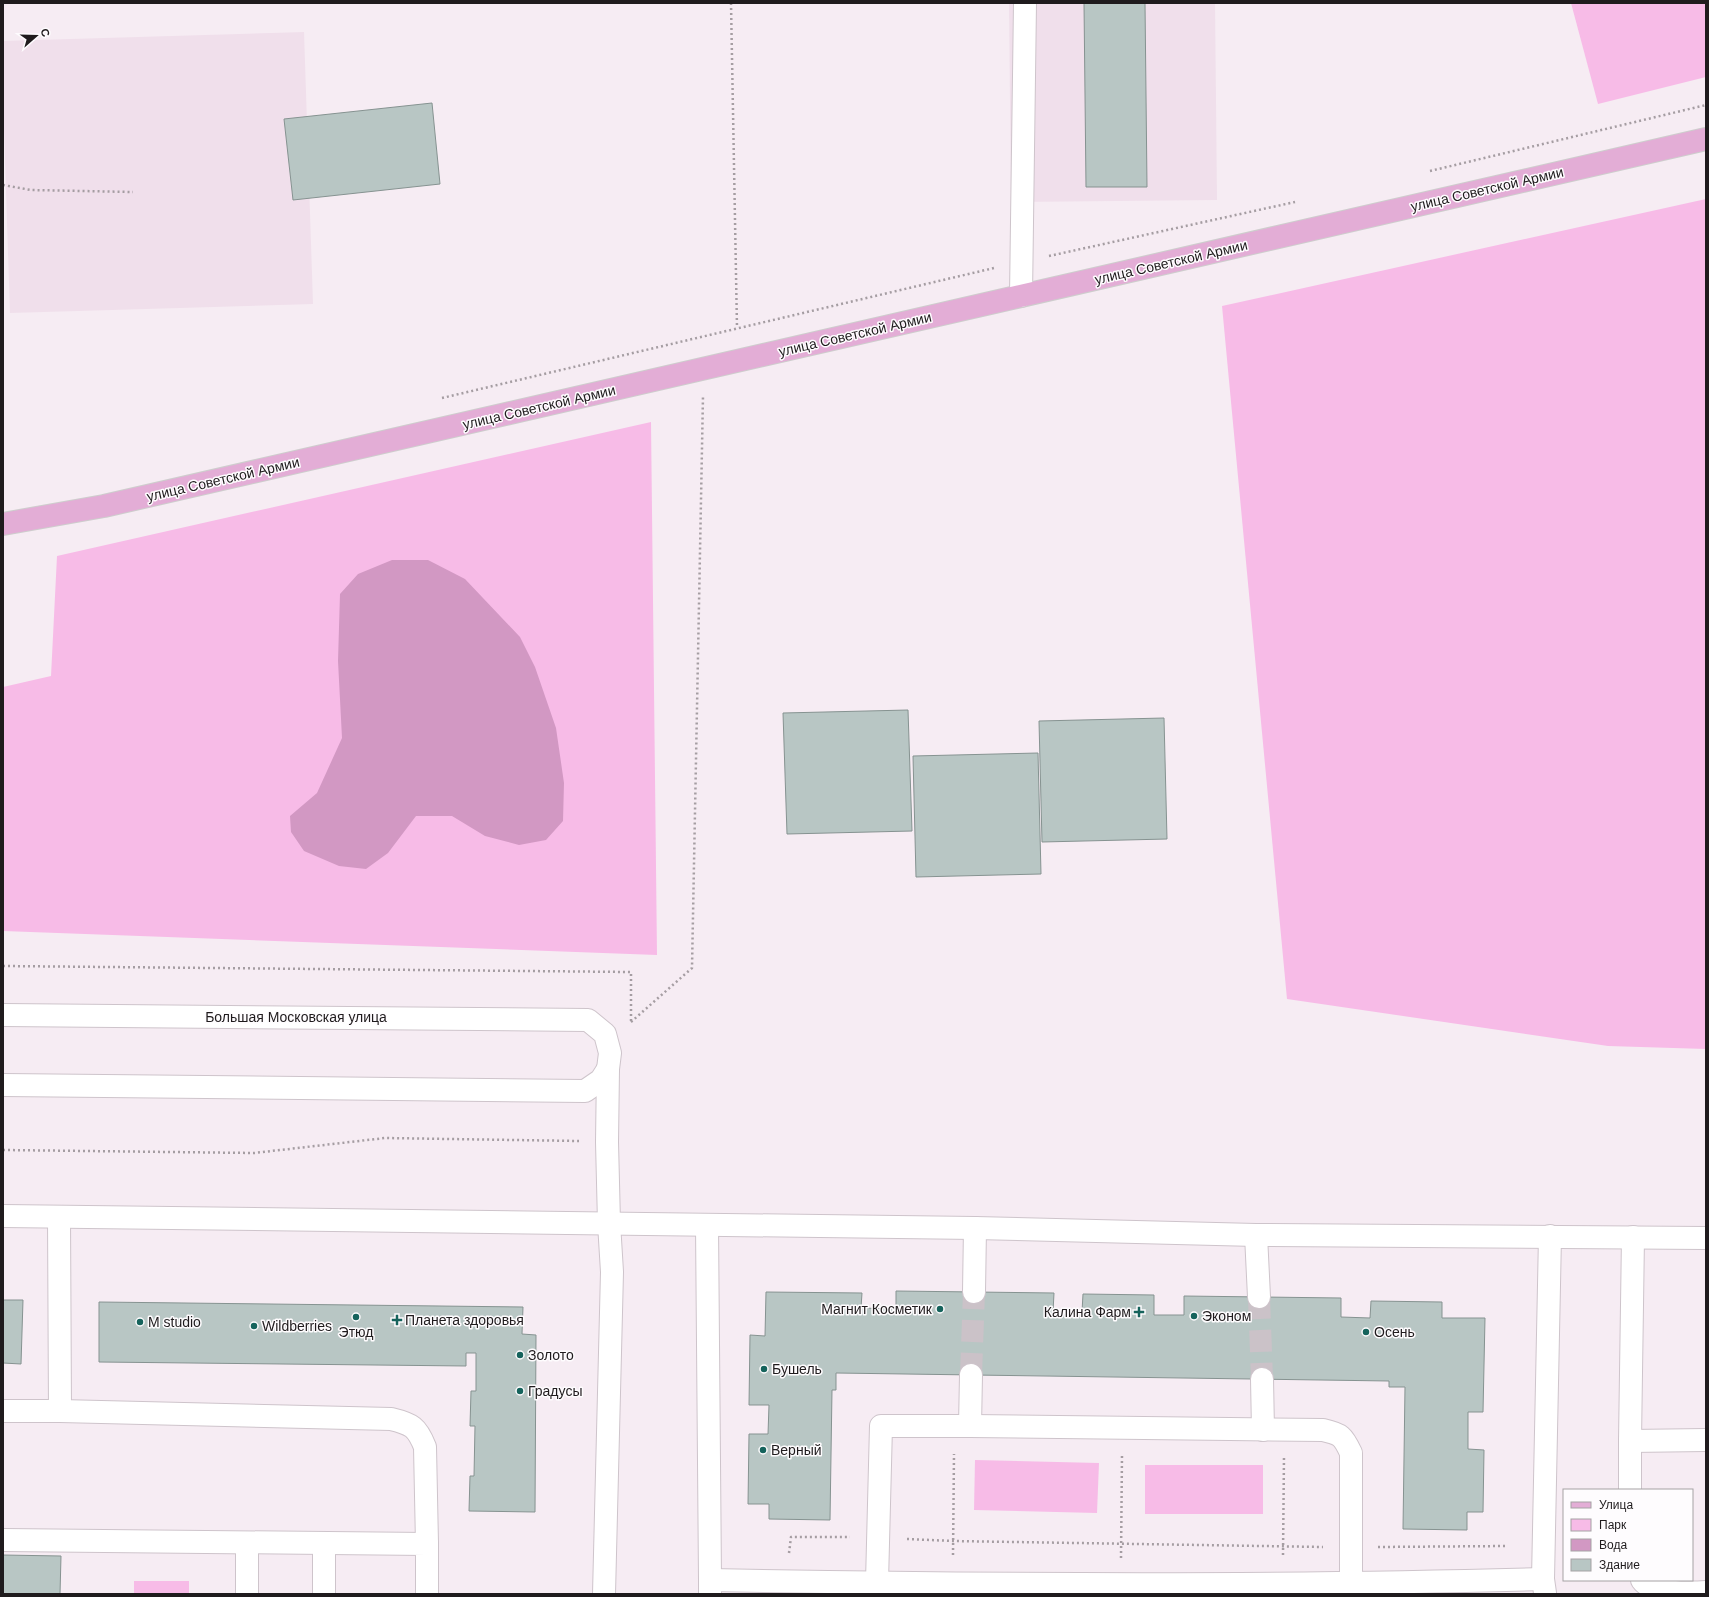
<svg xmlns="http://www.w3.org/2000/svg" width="1709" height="1597" font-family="Helvetica,sans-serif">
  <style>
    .built { fill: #f0dfeb }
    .green { fill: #f7bbe7 }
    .water { fill: #d298c3 }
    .building { fill: #b8c6c4; stroke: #869391 }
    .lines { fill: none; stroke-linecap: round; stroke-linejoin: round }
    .minor-tunnel { stroke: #cbc2c8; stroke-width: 22; stroke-dasharray: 22 11; stroke-linecap: butt }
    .minor-casing { stroke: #cec4cb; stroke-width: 24 }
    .major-casing { stroke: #cecdcd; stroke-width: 24 }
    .path { stroke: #a59da2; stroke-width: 2.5; stroke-dasharray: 2 3; stroke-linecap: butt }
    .minor { stroke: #fff; stroke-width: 22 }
    .major { stroke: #e3add6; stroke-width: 22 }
    .poi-dot { fill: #15635c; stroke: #fefcfe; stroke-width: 1.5 }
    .labels { text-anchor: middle; stroke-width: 3; stroke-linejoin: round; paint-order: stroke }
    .street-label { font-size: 14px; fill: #1f1b1d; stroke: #fefcfe }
    .poi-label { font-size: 14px; fill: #1f1b1d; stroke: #fefcfe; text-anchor: start }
  </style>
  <rect width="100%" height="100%" fill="#f6ecf3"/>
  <!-- built -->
  <g class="built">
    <path d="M 1009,3 L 1215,3 L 1217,200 L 1011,202 Z"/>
    <path d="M 304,32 L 313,304 L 10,313 L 3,99 L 3,41 Z"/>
  </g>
  <!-- green -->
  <g class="green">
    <path d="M 1571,3 L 1706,3 L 1706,77 L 1598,104 Z"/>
    <path d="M 1706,199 L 1706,1049 L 1608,1046 L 1287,999 L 1222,306 Z"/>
    <path d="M 651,422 L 657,955 L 3,931 L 3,687 L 51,676 L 57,556 Z"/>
    <path d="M 975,1460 L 1099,1463 L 1097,1513 L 974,1510 Z"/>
    <rect x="1145" y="1465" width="118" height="49"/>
    <rect x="134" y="1581" width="55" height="13"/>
  </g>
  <!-- water -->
  <path class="water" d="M 392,560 L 428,560 L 465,579 L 520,637 L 535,667 L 556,728 L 564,783 L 563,821 L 546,840 L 519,845 L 485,836 L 452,816 L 416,816 L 388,853 L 366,869 L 339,866 L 304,851 L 291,832 L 290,816 L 317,793 L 342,738 L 338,661 L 340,594 L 358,574 Z"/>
  <!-- building -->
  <g class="building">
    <path d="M 1084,3 L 1145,3 L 1147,187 L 1086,187 Z"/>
    <path d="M 432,103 L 440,184 L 293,200 L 284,119 Z"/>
    <path d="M 908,710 L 912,831 L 787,834 L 783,713 Z"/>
    <path d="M 1164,718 L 1167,839 L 1042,842 L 1039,721 Z"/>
    <path d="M 1038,753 L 1041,874 L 916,877 L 913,756 Z"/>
    <path d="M 896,1291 L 1054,1293 L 1053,1312 L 1082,1312 L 1083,1294 L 1154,1295 L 1154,1315 L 1184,1315 L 1184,1296 L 1341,1298 L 1341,1317 L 1370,1318 L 1371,1301 L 1442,1302 L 1442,1318 L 1485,1318 L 1483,1412 L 1468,1412 L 1468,1449 L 1484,1450 L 1483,1512 L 1467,1512 L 1467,1530 L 1403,1529 L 1405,1387 L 1389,1387 L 1389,1381 L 836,1373 L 836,1390 L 832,1390 L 830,1520 L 769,1519 L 769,1504 L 748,1504 L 749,1434 L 768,1434 L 769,1405 L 749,1405 L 750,1335 L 765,1336 L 766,1292 L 862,1293 L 861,1308 L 896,1309 Z"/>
    <path d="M 3,1300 L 23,1300 L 21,1364 L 3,1363 Z"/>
    <path d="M 99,1302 L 523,1307 L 522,1334 L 536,1335 L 535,1512 L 469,1511 L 470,1476 L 474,1476 L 475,1426 L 470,1426 L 471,1391 L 476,1391 L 476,1353 L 466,1353 L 466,1366 L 99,1362 Z"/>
    <path d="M 3,1555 L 61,1556 L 60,1594 L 3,1594 Z"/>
  </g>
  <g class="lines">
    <!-- minor-tunnel -->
    <g class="minor-tunnel">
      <path d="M 1259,1297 L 1262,1379"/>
      <path d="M 971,1375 L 974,1292"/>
    </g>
    <defs>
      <g id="minor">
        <path d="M 1021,296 L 1025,3"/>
        <path d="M 3,1015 L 588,1020 L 605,1034 L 610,1053 L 608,1069 L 607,1142 L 609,1223 L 612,1272 L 604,1594"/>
        <path d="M 3,1085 L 585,1091 L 601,1080 L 608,1069"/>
        <path d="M 3,1216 L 975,1228 L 1256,1235 L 1706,1238"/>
        <path d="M 707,1225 L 710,1580"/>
        <path d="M 1256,1235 L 1259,1297"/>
        <path d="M 1633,1237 L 1630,1441 L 1706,1440"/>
        <path d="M 974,1292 L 975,1228"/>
        <path d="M 1262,1379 L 1263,1430"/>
        <path d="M 3,1411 L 60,1411 L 59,1217"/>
        <path d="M 60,1411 L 391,1419 C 412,1424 417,1427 425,1447 L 427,1544"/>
        <path d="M 970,1426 L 971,1375"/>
        <path d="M 1630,1490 L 1630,1441"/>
        <path d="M 3,1540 L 427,1544 L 427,1594"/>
        <path d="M 1642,1580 C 1652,1594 1690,1593 1706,1592"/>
        <path d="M 877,1582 L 881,1426 L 970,1426 L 1323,1430 C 1341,1434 1343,1436 1351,1453 L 1351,1583"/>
        <path d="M 1545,1593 L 1543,1579 L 1550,1236"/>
        <path d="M 247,1594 L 247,1543"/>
        <path d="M 324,1594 L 324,1543"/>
        <path d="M 710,1594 L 710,1580 C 988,1585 1266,1587 1543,1579"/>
      </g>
      <path id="major" d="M 3,524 L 104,506 L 1706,139"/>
    </defs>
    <!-- minor casing -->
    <use href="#minor" class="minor-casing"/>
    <!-- major casing -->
    <use href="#major" class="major-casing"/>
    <!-- path -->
    <g class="path">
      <path d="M 731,3 L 737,328"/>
      <path d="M 1430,171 L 1706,105"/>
      <path d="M 3,185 L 31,190 L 133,192"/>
      <path d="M 1049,256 L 1295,202"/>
      <path d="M 442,398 L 994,268"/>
      <path d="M 3,966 L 631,972 L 631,1023"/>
      <path d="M 631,1022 L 692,968 L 703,396"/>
      <path d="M 3,1150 L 254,1153 L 385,1138 L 579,1141"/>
      <path d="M 907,1539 L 953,1541 L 1323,1547"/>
      <path d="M 1378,1547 L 1506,1546"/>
      <path d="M 789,1553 L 791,1537 L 850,1537"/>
      <path d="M 953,1555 L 954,1454"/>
      <path d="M 1283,1555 L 1284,1456"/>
      <path d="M 1121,1558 L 1122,1455"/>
    </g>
    <!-- minor -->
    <use href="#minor" class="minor"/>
    <!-- major -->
    <use href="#major" class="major"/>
  </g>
  <!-- markers -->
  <g class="poi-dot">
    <circle cx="940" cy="1309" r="4"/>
    <path d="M1137 1306h4v4h4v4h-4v4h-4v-4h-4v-4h4z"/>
    <circle cx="1194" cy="1316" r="4"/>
    <circle cx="356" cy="1317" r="4"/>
    <path d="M395 1314h4v4h4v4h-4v4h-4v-4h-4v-4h4z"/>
    <circle cx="140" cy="1322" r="4"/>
    <circle cx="254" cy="1326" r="4"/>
    <circle cx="1366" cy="1332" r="4"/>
    <circle cx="520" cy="1355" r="4"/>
    <circle cx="764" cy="1369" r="4"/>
    <circle cx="520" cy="1391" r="4"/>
    <circle cx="763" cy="1450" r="4"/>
  </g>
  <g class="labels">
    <!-- street labels -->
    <g class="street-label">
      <text transform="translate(1487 189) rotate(-13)" y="5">улица Советской Армии</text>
      <text transform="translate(1171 262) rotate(-13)" y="5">улица Советской Армии</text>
      <text transform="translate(855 334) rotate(-13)" y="5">улица Советской Армии</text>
      <text transform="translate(539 407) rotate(-13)" y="5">улица Советской Армии</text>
      <text transform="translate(223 479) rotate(-13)" y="5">улица Советской Армии</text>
      <text x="296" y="1022">Большая Московская улица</text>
    </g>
    <!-- poi labels -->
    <g class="poi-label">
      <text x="932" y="1314" text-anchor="end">Магнит Косметик</text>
      <text x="1131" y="1317" text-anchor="end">Калина Фарм</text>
      <text x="1202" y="1321">Эконом</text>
      <text x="405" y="1325">Планета здоровья</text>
      <text x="148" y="1327">M studio</text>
      <text x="262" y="1331">Wildberries</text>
      <text x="356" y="1337" text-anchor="middle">Этюд</text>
      <text x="1374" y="1337">Осень</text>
      <text x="528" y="1360">Золото</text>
      <text x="772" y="1374">Бушель</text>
      <text x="528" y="1396">Градусы</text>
      <text x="771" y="1455">Верный</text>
    </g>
  </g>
  <!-- border -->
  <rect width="1709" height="1597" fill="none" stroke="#1f1b1d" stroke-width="8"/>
  <!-- legend -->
  <rect x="1563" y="1489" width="130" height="92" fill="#fefcfe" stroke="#a5a2a4"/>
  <rect x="1571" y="1502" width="20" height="6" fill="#e3add6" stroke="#a5a2a4"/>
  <text x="1599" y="1509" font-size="12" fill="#1f1b1d">Улица</text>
  <rect x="1571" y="1519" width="20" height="12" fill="#f7bbe7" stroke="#a5a2a4"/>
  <text x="1599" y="1529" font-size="12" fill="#1f1b1d">Парк</text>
  <rect x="1571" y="1539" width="20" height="12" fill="#d298c3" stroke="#a5a2a4"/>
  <text x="1599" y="1549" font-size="12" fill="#1f1b1d">Вода</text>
  <rect x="1571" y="1559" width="20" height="12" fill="#b8c6c4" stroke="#a5a2a4"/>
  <text x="1599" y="1569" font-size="12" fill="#1f1b1d">Здание</text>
  <!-- north arrow -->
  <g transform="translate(36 36) rotate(70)" stroke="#fefcfe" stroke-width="3" paint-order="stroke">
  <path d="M0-3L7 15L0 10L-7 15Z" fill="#1f1b1d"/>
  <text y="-6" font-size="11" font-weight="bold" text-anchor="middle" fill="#1f1b1d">С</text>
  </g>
</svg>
